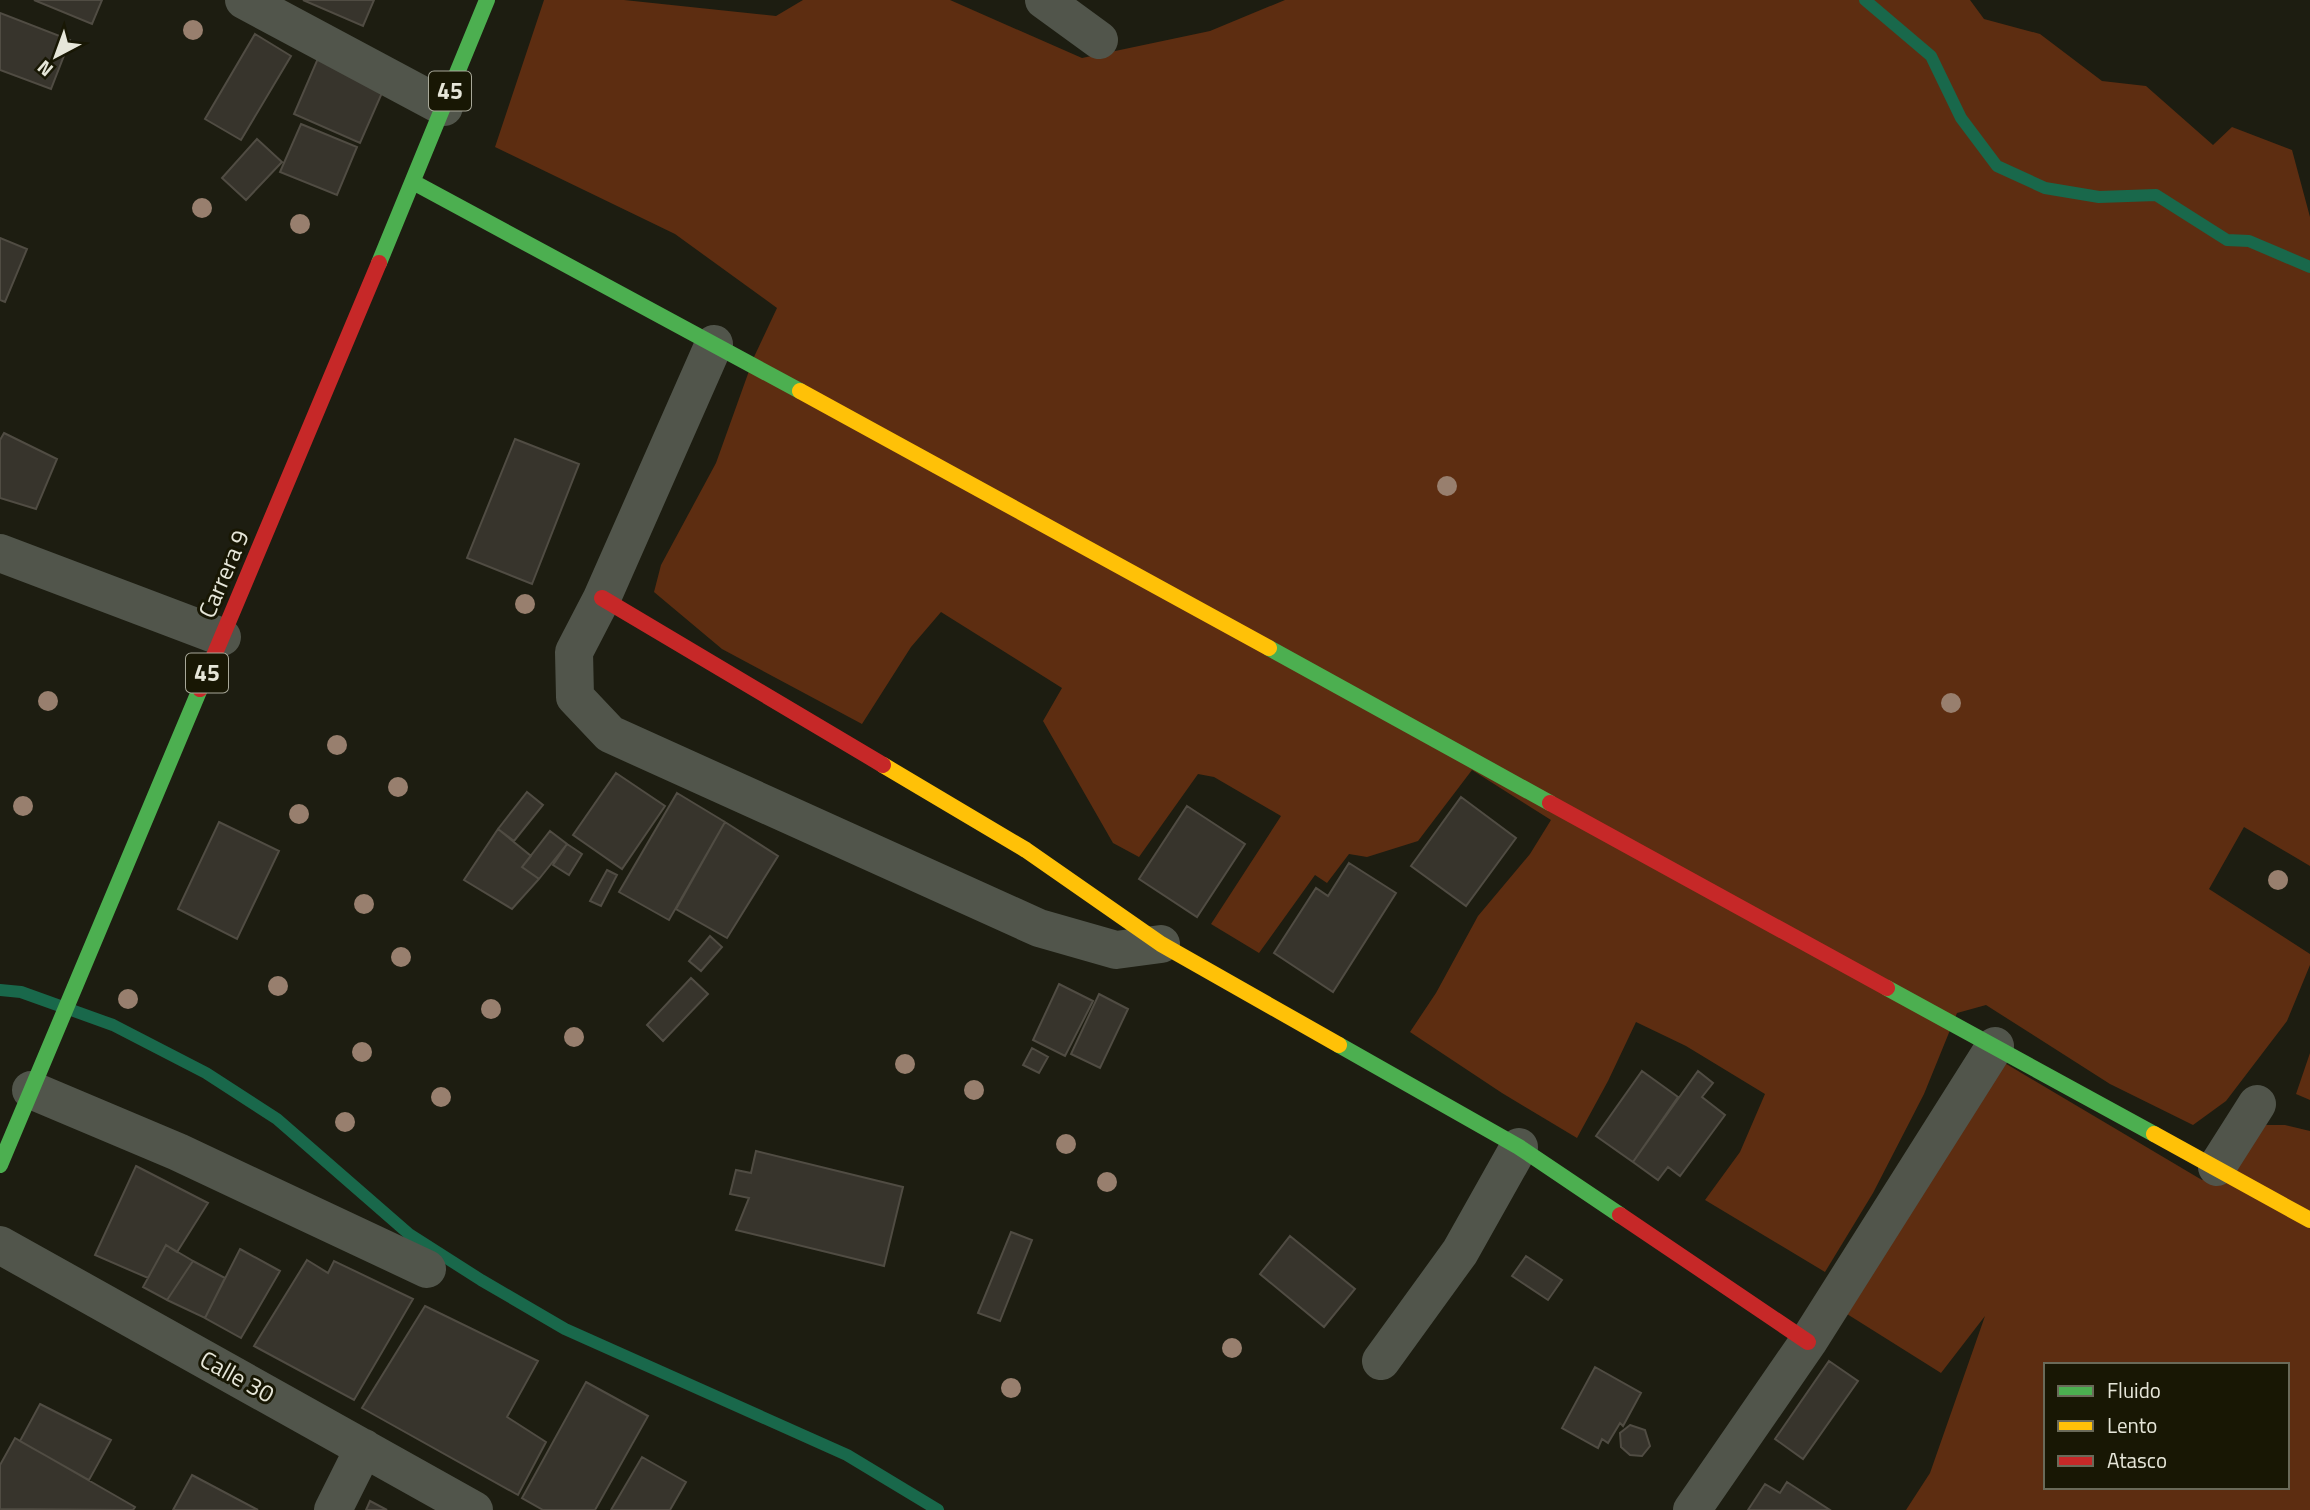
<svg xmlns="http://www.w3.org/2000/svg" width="2310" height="1510" viewBox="0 0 2310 1510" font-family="'Titillium Web',sans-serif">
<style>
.green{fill:#5d2d11;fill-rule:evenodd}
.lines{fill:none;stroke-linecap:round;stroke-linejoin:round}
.stream{stroke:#19684b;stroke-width:12}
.building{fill:#37342c;stroke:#504c43;stroke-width:2}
.street{stroke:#51554b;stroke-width:38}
.fast{stroke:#4caf50;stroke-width:16}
.slow{stroke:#ffc107;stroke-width:16}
.jam{stroke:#c62828;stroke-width:16}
.tree{fill:#987f6e}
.labels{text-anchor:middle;stroke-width:6;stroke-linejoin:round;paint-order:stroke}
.shield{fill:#181704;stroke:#a8a899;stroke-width:2}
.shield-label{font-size:23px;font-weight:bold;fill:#e6e6d9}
.street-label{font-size:24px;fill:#e6e6d9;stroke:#181704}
</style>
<rect width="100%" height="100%" fill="#1d1d11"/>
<!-- green -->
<path class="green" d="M544,0H624L776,16L803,0H950L1082,58L1210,31L1285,0H1970L1984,19L2040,34L2102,81L2146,86L2213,145L2232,127L2292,150L2310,217V866L2244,827L2209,889L2310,954V965L2287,1021L2226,1101L2193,1125L2110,1084L1986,1005L1957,1013L1924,1094L1873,1193L1825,1272L1705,1200L1740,1152L1765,1094L1686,1046L1636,1022L1608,1081L1577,1138L1502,1093L1410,1032L1436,993L1478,916L1530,854L1551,820L1472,770L1418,841L1367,857L1349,854L1327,883L1315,875L1259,953L1211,924L1281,816L1214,777L1198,774L1139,857L1113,843L1043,721L1062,688L941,612L911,647L862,724L722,649L654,592L661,565L716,463L754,357L777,308L675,234L495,147Z
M2310,1053V1100L2296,1094Z
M2003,1062L2202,1180L2266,1125H2285L2310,1131V1510H1906L1930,1473L1985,1316L1941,1373L1847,1314ZM2046,1365H2287V1487H2046Z"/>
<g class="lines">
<!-- stream -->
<path class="stream" d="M1865,0L1931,56L1961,118L1997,166L2045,188L2099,197L2156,195L2227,240L2249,241L2310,267
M0,990L21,992L113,1025L206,1073L277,1119L409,1234L481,1280L565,1329L847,1455L938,1510"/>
</g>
<!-- building -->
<path class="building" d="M34,0H102L92,24Z
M303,0H374L363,26Z
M0,13L70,40L51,89L0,70Z
M255,34L291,56L241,140L205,119Z
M319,56L385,86L360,143L294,114Z
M301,124L357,147L337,195L280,172Z
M257,139L282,162L246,200L222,178Z
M0,238L27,249L5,302L0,300Z
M4,433L57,459L36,509L0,498V440Z
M515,439L579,464L532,584L467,558Z
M616,773L665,806L622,869L573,835Z
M527,792L543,805L514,841L498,829Z
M677,793L725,822L669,920L619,892Z
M1461,797L1516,838L1466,906L1411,866Z
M1187,806L1245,844L1197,917L1139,879Z
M219,822L279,851L237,939L178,909Z
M725,822L778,856L727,938L676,909Z
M498,829L531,856L522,867L539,879L512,909L464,880Z
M550,831L567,844L539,879L522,867Z
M567,844L582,854L569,875L553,865Z
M1349,863L1396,893L1333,992L1274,953L1316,888L1328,896Z
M607,870L617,875L601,906L590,901Z
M710,936L722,947L701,971L689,961Z
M691,978L708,994L663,1041L647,1025Z
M1059,984L1093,1001L1065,1056L1033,1040Z
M1099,994L1128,1009L1100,1068L1071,1054Z
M1032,1048L1048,1057L1039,1073L1023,1065Z
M1642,1071L1678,1097L1633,1162L1596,1136Z
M1698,1071L1713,1083L1702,1097L1725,1115L1680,1176L1668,1167L1658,1180L1633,1162Z
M756,1151L903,1187L884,1266L736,1230L749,1198L730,1194L736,1170L751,1173Z
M136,1166L208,1203L177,1252L166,1245L148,1278L95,1255Z
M1011,1232L1032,1240L1000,1321L978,1313Z
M1290,1236L1355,1289L1324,1327L1260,1274Z
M166,1245L193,1261L167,1300L143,1287Z
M240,1249L280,1271L241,1338L205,1318Z
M1526,1256L1562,1280L1548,1300L1512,1276Z
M307,1260L328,1273L334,1261L413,1299L354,1400L254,1346Z
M193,1261L225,1278L205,1318L167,1300Z
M425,1306L538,1361L507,1417L546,1442L518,1495L362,1408Z
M1829,1361L1858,1381L1803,1459L1775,1439Z
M1595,1367L1641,1393L1623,1426L1620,1423L1608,1443L1602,1439L1598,1448L1562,1428Z
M586,1382L648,1416L595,1510H543L522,1498Z
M40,1404L111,1440L89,1480L20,1441Z
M1630,1425L1645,1430L1650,1446L1642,1456L1630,1455L1621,1447L1620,1433Z
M15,1438L135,1507L133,1510L0,1509V1465Z
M642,1457L686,1482L670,1510H611Z
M192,1475L258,1510H173Z
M1787,1482L1830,1510H1748L1765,1484L1780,1493Z
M370,1501L387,1510H366Z"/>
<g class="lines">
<!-- street -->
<path class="street" d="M244,0L444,107
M1044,0L1099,40
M714,344L602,598L574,652L575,697L610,734L1039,928L1116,950L1161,944
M0,553L222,637
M31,1090L178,1152L427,1269
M2217,1167L2257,1104
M0,1245L474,1510
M1381,1361L1460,1252L1519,1147
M333,1510L364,1448
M1692,1510L1808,1342L1995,1046"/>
<!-- fast -->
<path class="fast" d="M413,182L800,391
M379,263L487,0
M1269,648L1550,803
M1887,988L2154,1134
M1339,1045L1519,1147L1620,1215
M0,1165L200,689"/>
<!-- slow -->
<path class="slow" d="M800,391L1269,648
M883,765L1026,850L1161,944L1339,1045
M2154,1134L2310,1220"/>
<!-- jam -->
<path class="jam" d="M602,598L883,765
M200,689L379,263
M1550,803L1887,988
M1620,1215L1808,1342"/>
</g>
<!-- trees -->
<g class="tree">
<circle cx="193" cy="30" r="10"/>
<circle cx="202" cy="208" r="10"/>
<circle cx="300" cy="224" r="10"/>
<circle cx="1447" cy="486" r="10"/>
<circle cx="525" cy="604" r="10"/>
<circle cx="48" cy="701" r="10"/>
<circle cx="1951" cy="703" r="10"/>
<circle cx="337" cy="745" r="10"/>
<circle cx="398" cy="787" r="10"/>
<circle cx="23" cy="806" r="10"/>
<circle cx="299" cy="814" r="10"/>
<circle cx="2278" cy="880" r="10"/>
<circle cx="364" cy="904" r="10"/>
<circle cx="401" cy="957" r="10"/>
<circle cx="278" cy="986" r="10"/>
<circle cx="128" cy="999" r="10"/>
<circle cx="491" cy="1009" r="10"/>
<circle cx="574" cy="1037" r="10"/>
<circle cx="362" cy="1052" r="10"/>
<circle cx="905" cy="1064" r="10"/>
<circle cx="974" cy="1090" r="10"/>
<circle cx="441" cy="1097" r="10"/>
<circle cx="345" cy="1122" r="10"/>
<circle cx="1066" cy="1144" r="10"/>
<circle cx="1107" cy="1182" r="10"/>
<circle cx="1232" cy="1348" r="10"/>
<circle cx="1011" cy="1388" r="10"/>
</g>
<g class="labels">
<!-- shield labels -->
<g class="shield">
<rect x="429" y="71.5" width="42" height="39" rx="5"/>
<rect x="186" y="653.5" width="42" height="39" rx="5"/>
</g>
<g class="shield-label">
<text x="450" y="99">45</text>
<text x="207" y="681">45</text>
</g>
<!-- street labels -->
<g class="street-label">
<text transform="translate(224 574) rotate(-67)" y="8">Carrera 9</text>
<text transform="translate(237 1377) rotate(29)" y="8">Calle 30</text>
</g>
</g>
<!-- legend -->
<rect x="2044" y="1363" width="245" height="126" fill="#181704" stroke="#6a6a59" stroke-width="2"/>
<rect x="2058" y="1386" width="35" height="10" fill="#4caf50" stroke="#6a6a59" stroke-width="2"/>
<text x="2107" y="1398" font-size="21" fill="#e6e6d9">Fluido</text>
<rect x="2058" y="1421" width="35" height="10" fill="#ffc107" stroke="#6a6a59" stroke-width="2"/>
<text x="2107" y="1433" font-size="21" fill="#e6e6d9">Lento</text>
<rect x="2058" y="1456" width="35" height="10" fill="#c62828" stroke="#6a6a59" stroke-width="2"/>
<text x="2107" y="1468" font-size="21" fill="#e6e6d9">Atasco</text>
<!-- north arrow -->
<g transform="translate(56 56) rotate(221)" stroke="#181704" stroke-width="5" paint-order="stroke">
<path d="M0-5L12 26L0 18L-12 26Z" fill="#e6e6d9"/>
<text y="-10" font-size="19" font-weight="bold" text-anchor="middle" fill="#e6e6d9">N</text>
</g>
</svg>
